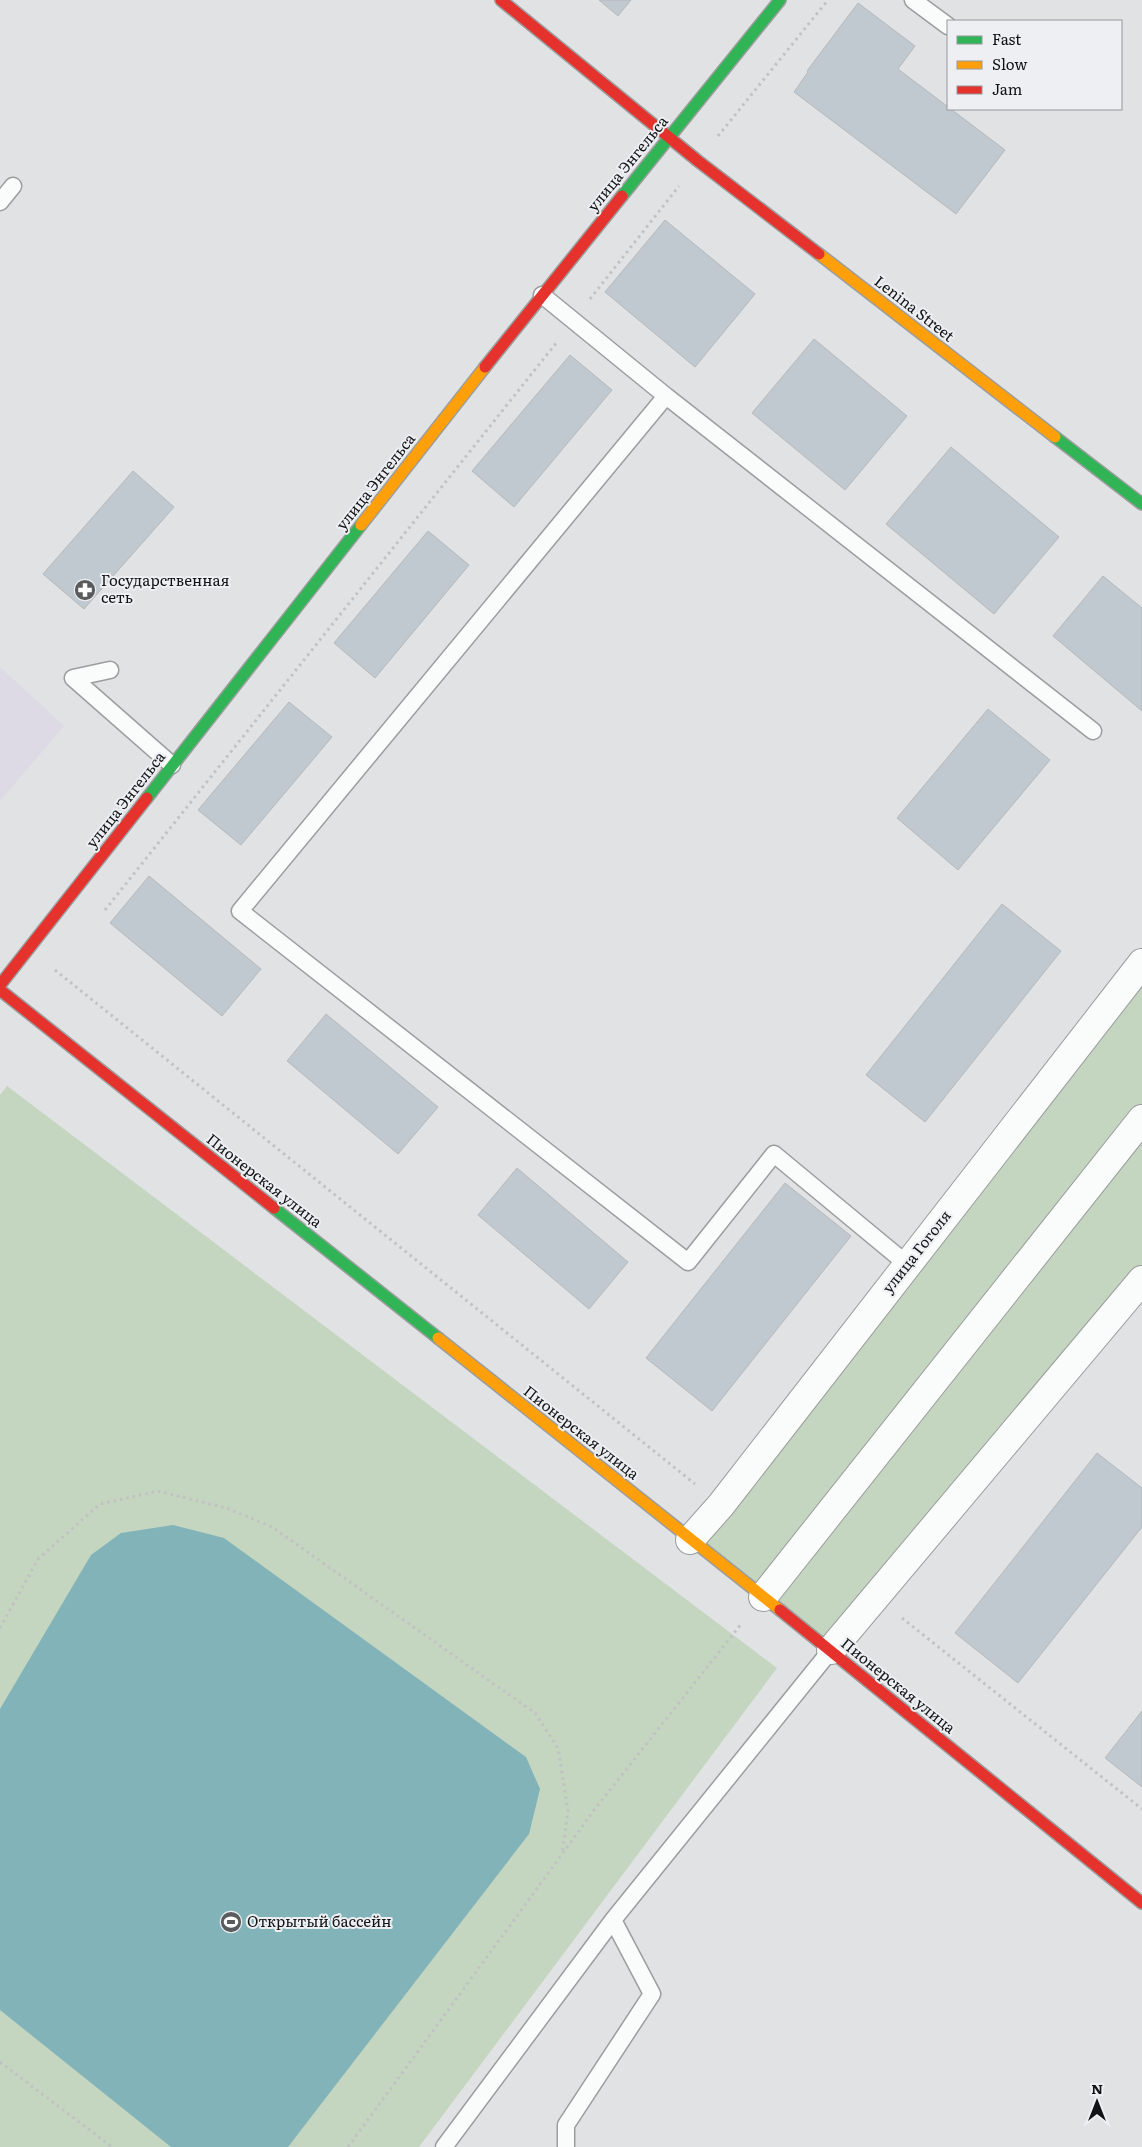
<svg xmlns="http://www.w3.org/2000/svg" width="1142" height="2147" viewBox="0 0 1142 2147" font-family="Literata,serif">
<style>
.medical{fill:#dddae6}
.green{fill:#c4d6c0}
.water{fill:#82b3b9}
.building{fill:#c0c8d0;stroke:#b7b8b9}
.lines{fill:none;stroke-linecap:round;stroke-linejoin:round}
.lane-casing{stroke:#9b9d9e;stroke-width:19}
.street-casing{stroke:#9b9d9e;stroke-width:30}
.fast-casing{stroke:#9b9d9e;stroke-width:14}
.slow-casing{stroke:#9b9d9e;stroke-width:14}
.jam-casing{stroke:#9b9d9e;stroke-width:14}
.path{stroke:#c1c2c2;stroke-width:3;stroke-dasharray:2.5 4;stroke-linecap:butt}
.lane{stroke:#fafbfb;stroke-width:16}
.street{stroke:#fafbfb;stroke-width:28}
.fast{stroke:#30b455;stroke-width:11}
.slow{stroke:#ff9f0a;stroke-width:11}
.jam{stroke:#e5322d;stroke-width:11}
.labels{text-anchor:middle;stroke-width:4;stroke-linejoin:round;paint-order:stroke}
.street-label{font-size:15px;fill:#121314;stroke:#edeff2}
.poi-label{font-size:15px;fill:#121314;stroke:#edeff2;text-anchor:start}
</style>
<rect width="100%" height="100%" fill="#e0e2e3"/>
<!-- medical -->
<path class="medical" d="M0,667L64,726L0,801Z"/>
<!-- green -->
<path class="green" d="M1142,963V1280L831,1650L690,1540Z
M7,1086L777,1668L419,2147H0V1095Z"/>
<!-- water -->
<path class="water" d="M173,1525L224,1538L526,1757L540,1789L529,1834L288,2147H171L0,2010V1709L91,1555L121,1533Z"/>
<!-- building -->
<path class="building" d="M599,0H631L618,16Z
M858,3L915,46L898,69L1005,150L956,214L794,92L808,72L807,71Z
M665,220L755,294L695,367L605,292Z
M814,339L907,416L845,490L752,413Z
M570,355L612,390L514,507L472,471Z
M951,447L1059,537L994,614L886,524Z
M133,471L174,507L84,609L43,574Z
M428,531L469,565L375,678L334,643Z
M1103,576L1142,608V711L1053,636Z
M289,702L332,737L241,845L198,810Z
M988,709L1050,760L958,870L897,818Z
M149,876L261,969L222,1016L110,923Z
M1002,904L1061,951L925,1122L866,1075Z
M326,1014L438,1107L398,1154L287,1061Z
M517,1168L628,1262L589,1309L478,1215Z
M785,1183L851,1236L712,1411L646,1358Z
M1097,1453L1142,1488V1527L1018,1683L955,1633Z
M1142,1711V1787L1105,1758Z"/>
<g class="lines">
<!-- lane casing -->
<g class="lane-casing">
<path id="lane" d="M913,0L948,26
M0,202L13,186
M542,295L666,396L240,911L688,1262L774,1154L908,1265
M666,396L1093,731
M110,670L73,678L172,765
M444,2147L613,1920L831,1650
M566,2147V2125L652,1994L613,1920"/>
</g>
<!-- street casing -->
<g class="street-casing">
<path id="street" d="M690,1540L721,1505L1142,963
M763,1597L1142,1119
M831,1650L1142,1280"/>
</g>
<!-- fast casing -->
<g class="fast-casing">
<path id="fast" d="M622,196L780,0
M1055,437L1142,504
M147,798L361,525
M274,1208L438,1338"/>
</g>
<!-- slow casing -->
<g class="slow-casing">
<path id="slow" d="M819,254L1055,437
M361,525L485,367
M438,1338L780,1610"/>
</g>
<!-- jam casing -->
<g class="jam-casing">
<path id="jam" d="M501,0L698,161L819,254
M485,367L622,196
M0,985L147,798
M0,990L274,1208
M780,1610L1142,1903"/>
</g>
<!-- path -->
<path class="path" d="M718,136L828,0
M590,299L679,186
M105,910L557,342
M55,970L695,1484
M902,1618L1142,1809
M0,1628L38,1559L100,1504L158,1491L226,1508L272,1527L535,1713L558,1748L568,1811L562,1854
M0,2062L112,2147
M348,2147L595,1809L742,1623"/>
<!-- lane -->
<use href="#lane" class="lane"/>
<!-- street -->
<use href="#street" class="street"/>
<!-- fast -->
<use href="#fast" class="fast"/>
<!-- slow -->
<use href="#slow" class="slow"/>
<!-- jam -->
<use href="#jam" class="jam"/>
</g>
<!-- icons -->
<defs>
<g id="pharmacy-disc" transform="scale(1.125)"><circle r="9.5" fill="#5a5b5c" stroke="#edeff2"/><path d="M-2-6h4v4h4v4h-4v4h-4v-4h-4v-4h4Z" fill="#fff"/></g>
<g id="stadium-disc" transform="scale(1.125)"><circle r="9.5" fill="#5a5b5c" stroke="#edeff2"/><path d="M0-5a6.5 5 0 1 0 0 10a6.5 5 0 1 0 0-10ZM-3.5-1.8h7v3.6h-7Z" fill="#fff"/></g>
</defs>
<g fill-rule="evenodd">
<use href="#pharmacy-disc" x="85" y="590"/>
<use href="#stadium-disc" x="231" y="1922"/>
</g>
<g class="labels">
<!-- street labels -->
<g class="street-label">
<text transform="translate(628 164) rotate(-51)" y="5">улица Энгельса</text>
<text transform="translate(914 309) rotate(38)" y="5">Lenina Street</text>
<text transform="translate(376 482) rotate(-52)" y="5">улица Энгельса</text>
<text transform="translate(126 800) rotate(-52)" y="5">улица Энгельса</text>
<text transform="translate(264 1181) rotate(38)" y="5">Пионерская улица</text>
<text transform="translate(917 1252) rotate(-52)" y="5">улица Гоголя</text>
<text transform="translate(581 1433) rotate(38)" y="5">Пионерская улица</text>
<text transform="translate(898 1686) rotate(39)" y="5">Пионерская улица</text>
</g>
<!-- poi labels -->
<g class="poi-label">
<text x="101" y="586">Государственная<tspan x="101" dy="17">сеть</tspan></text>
<text x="247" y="1927">Открытый бассейн</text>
</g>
</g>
<!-- legend -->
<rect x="947" y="20" width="175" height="90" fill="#edeff2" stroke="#959799"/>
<rect x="957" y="36" width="25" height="8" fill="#30b455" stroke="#959799"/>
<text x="992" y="45" font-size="15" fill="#121314">Fast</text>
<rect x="957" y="61" width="25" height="8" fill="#ff9f0a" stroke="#959799"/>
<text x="992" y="70" font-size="15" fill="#121314">Slow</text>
<rect x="957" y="86" width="25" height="8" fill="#e5322d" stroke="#959799"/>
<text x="992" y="95" font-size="15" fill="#121314">Jam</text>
<!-- north arrow -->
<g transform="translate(1097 2102)" stroke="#edeff2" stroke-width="4" paint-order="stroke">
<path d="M0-4L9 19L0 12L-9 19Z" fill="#121314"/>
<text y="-8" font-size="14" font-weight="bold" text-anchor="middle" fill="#121314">N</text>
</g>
</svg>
